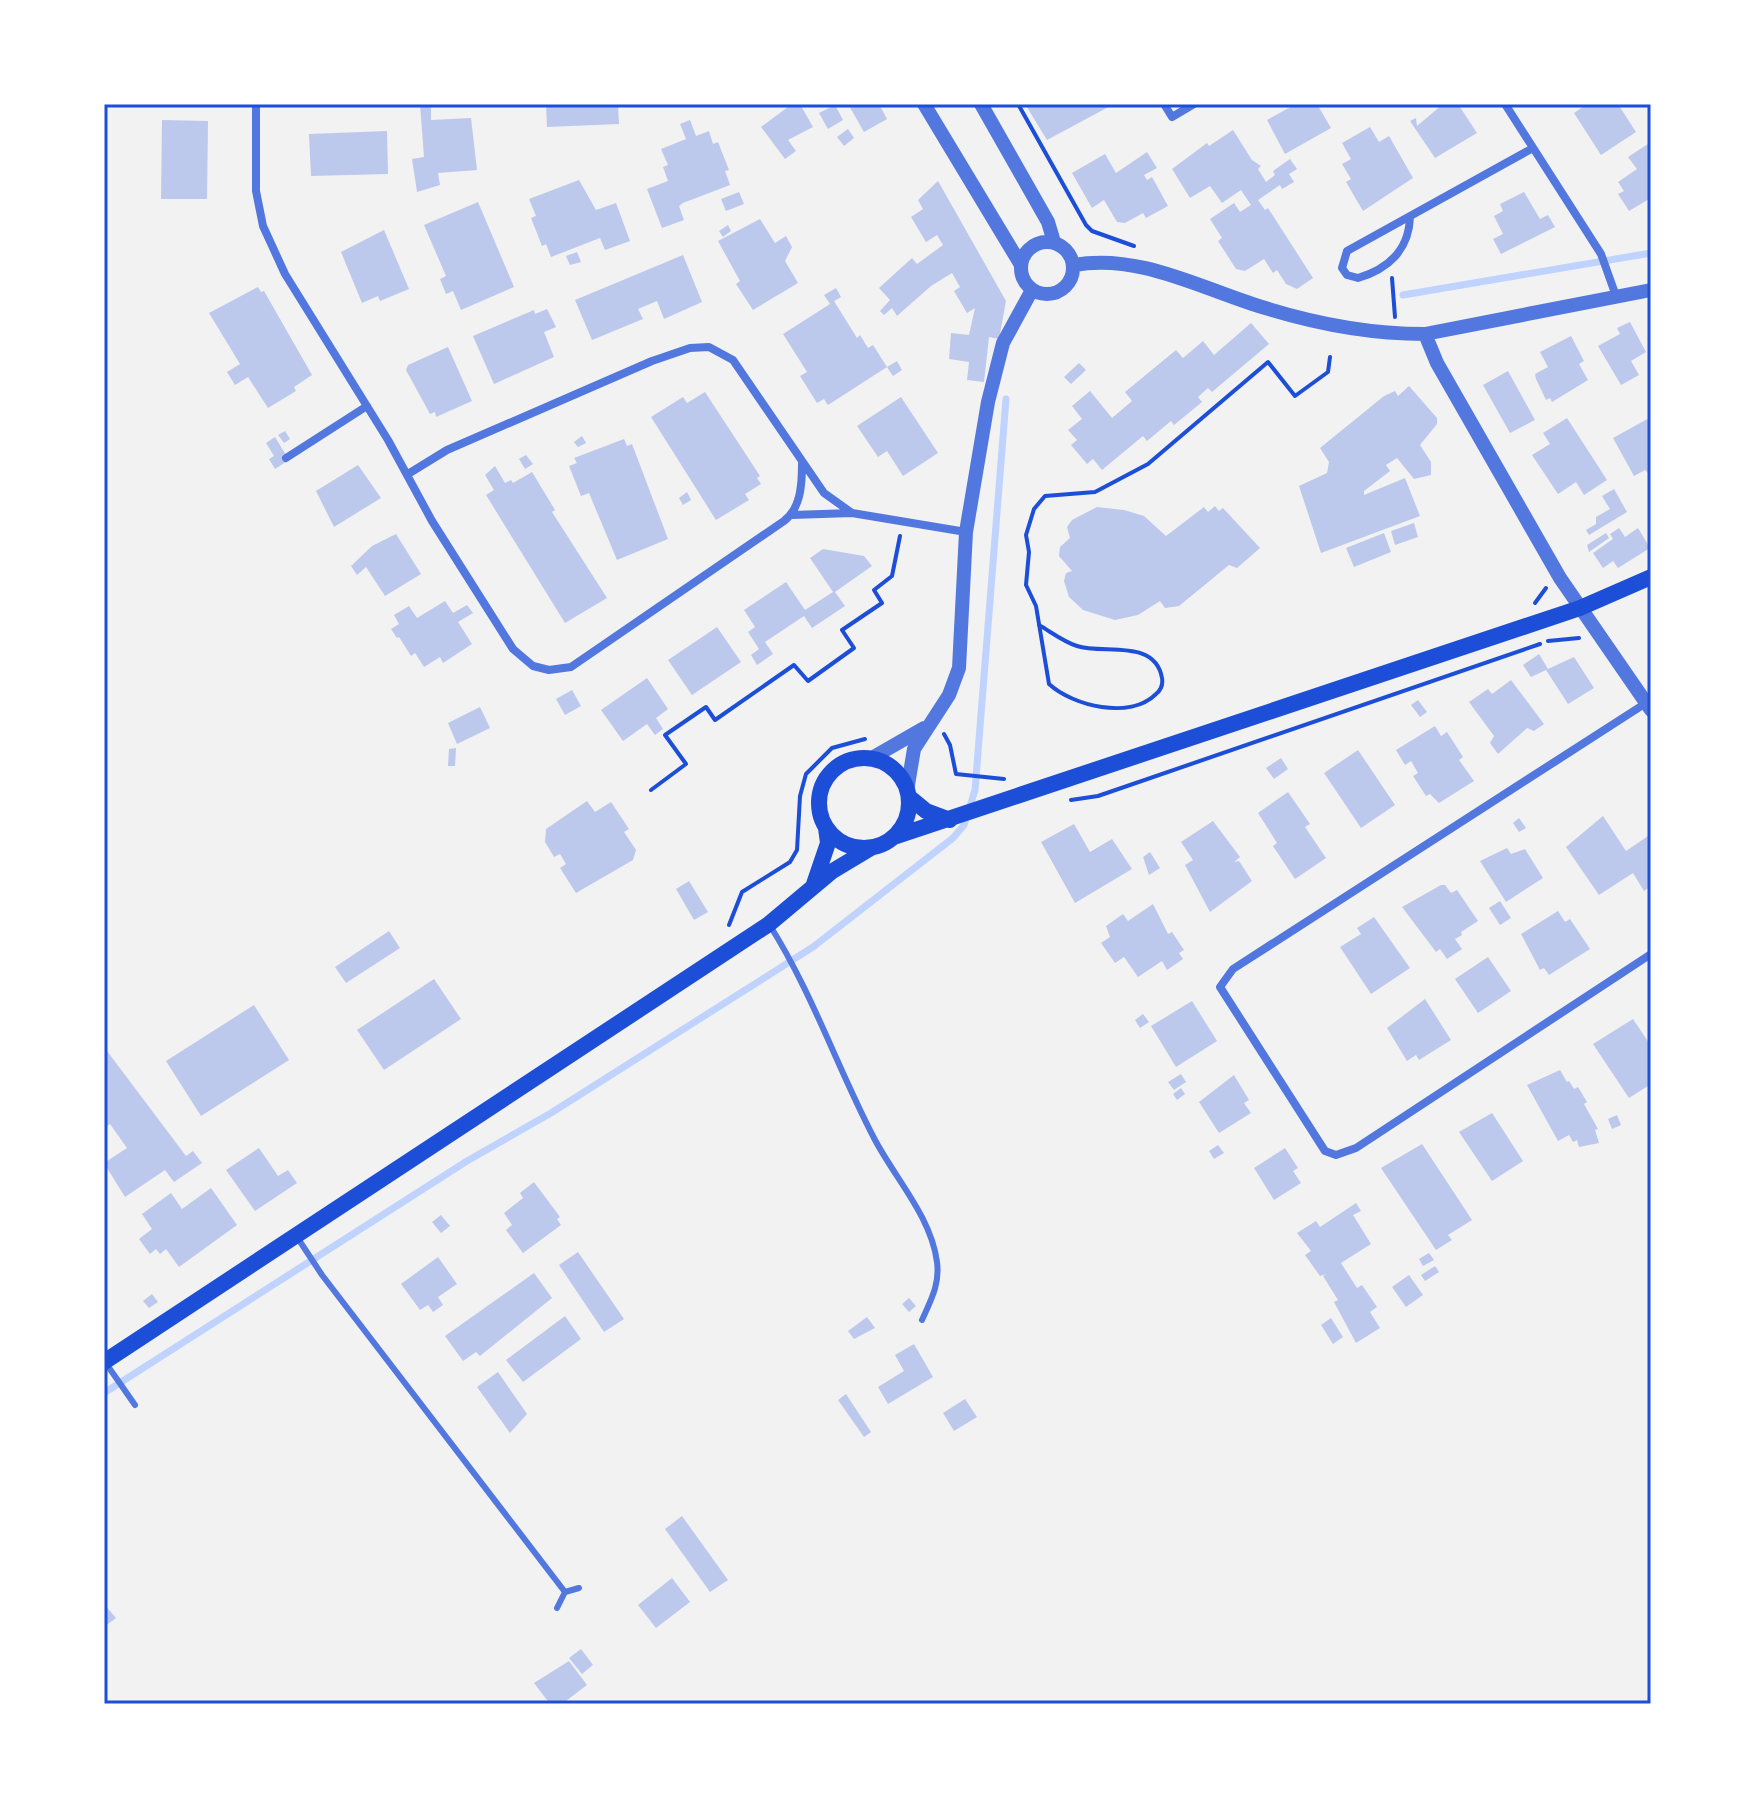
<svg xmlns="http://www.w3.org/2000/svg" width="1755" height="1808" viewBox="0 0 1755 1808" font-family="'Libre Baskerville',serif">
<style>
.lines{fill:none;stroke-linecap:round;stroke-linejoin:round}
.stream{stroke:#bfd3fe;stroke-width:7}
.building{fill:#bdc9ec}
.path{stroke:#1d4ed8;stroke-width:4}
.service{stroke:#5277de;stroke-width:6}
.minor{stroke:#5277de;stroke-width:8}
.tertiary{stroke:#5277de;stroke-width:14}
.secondary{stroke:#1d4ed8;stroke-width:16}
.neatline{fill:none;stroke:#1d4ed8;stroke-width:3}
</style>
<rect width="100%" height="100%" fill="#f2f2f2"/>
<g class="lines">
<!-- stream -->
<path class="stream" d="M1403,295L1651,253
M104,1393L467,1161L551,1113L813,947L953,838L964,825L975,790L1006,399"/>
</g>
<!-- building -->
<path class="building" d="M420,104H431V120L471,118L477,170L438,173L440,185L417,192L412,159L424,157Z
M546,104H618L619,124L547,127Z
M792,104H800L813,127L788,140L796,151L785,159L761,127Z
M848,104H879L887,119L864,132Z
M1025,104H1114L1047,140Z
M1296,104H1317L1331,128L1285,154L1267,120Z
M1443,104H1458L1477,133L1435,158L1410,121L1416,118L1417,126Z
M1587,104H1618L1636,132L1601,155L1574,113Z
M835,105L843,120L828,129L819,113Z
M162,120L208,121L207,199H161Z
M690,120L696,136L709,131L713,144L718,142L729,170L725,171L730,185L683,203L679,206L684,220L662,228L647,189L668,181L663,167L668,165L661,149L686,139L680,124Z
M1370,127L1379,142L1389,136L1413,178L1363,211L1346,182L1351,179L1342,164L1351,159L1342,143Z
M848,129L854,138L844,146L837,137Z
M1233,130L1252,160L1261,166L1258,169L1266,182L1275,175L1273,171L1290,159L1297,169L1289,174L1294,182L1282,189L1280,185L1258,200L1265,210L1268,208L1313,278L1297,289L1286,284L1277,270L1273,273L1264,259L1245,271L1236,269L1218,241L1222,238L1210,219L1234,203L1240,212L1251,205L1241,190L1222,203L1210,186L1190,198L1172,169L1207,143L1209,146Z
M387,131L388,174L311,176L309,134Z
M1651,142V198L1629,211L1618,194L1624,191L1618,182L1637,169L1628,157Z
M1147,152L1157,168L1144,175L1147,180L1152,177L1168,206L1146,218L1143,213L1125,223L1117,222L1104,200L1092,208L1072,173L1105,154L1116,173Z
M579,180L596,210L616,203L630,241L605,250L600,238L551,257L546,244L542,246L531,218L536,216L529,199Z
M938,181L1006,301L999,339L989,337L984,382L967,380L969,362L949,359L951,333L969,335L975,308L967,313L954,291L960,287L952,273L931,286L897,316L892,308L884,315L880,311L890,300L879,288L912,258L917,264L943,245L937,235L926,242L911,217L923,209L918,200Z
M739,192L744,204L726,211L721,199Z
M1524,192L1540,219L1548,215L1555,227L1501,254L1493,239L1503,234L1494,216L1503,211L1500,204Z
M478,202L514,287L461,310L453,291L446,294L440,279L446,276L424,225Z
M760,219L775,243L786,236L792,247L785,261L798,283L753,310L736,284L740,281L718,241Z
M728,225L731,231L723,237L719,231Z
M384,230L409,289L380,301L378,296L362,303L341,252Z
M577,252L581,262L570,265L566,256Z
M683,255L702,302L664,319L657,301L638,309L643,319L592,340L575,300Z
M258,287L261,292L264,291L312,375L294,387L296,391L268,408L248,377L235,385L227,372L240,364L209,313Z
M836,288L841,297L834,301L857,338L860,335L868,348L873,345L887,367L828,405L824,399L817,403L800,376L807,372L783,334L830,304L824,295Z
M547,309L556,327L544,332L554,357L494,384L473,336L534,310L535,314Z
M1630,322L1646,352L1631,361L1639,375L1621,385L1598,346L1620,334L1617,328Z
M1251,323L1269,344L1212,392L1208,388L1198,397L1202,402L1174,425L1171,421L1147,441L1143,436L1102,470L1093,459L1087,464L1071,445L1077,440L1068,430L1082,419L1072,406L1090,391L1112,418L1132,401L1125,392L1176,350L1183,358L1203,341L1214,355Z
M1571,336L1584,361L1579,364L1588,380L1552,402L1550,398L1546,400L1536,379L1535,374L1548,367L1540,352Z
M448,347L472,401L436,417L435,412L430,414L406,370L408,365Z
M897,361L902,370L893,376L887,367Z
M1079,363L1086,370L1071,384L1064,377Z
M1508,371L1535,420L1510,433L1483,385Z
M1409,386L1437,418V424L1420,445L1431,462V475L1414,479L1397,458L1386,465L1390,471L1364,491V495L1405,478L1420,516L1321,553L1299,486L1327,473L1329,462L1320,448L1384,396L1395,391L1398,396Z
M705,392L760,476L757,478L761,484L745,494L749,500L716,520L651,417L683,397L687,403Z
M901,397L938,453L903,476L887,451L878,457L857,426Z
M1651,417V476L1645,470L1634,476L1613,438Z
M1567,418L1607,480L1584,495L1576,482L1558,494L1532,455L1550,444L1543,433Z
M285,431L290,439L284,443L278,435Z
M582,436L586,443L578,447L574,442Z
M275,437L289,460L275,469L269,459L274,456L266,443Z
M624,439L627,446L632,444L668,539L617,560L589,493L581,496L569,466L577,463L574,458Z
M526,455L533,464L525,469L519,459Z
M358,465L381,498L334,527L316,491Z
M495,466L505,483L511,480L513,483L532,472L555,510L552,512L607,598L565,623L486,495L494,490L485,475Z
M1614,489L1627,512L1589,535L1586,530L1596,524V517L1610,509L1602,496Z
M687,492L691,500L683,505L679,498Z
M1215,506L1219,511L1223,508L1260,548L1237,568L1229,565L1179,606L1165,608L1160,601L1138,615L1115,620L1083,610L1069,597L1064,581L1066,573L1072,571L1059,556L1060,547L1070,538L1067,527L1072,520L1097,507L1124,510L1144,516L1166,536L1204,507L1208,512Z
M1414,523L1418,537L1395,545L1391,531Z
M1619,528L1625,537L1638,528L1650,548L1618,568L1613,561L1603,568L1593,553L1613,539L1610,534Z
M1384,533L1391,552L1354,567L1346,548Z
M1606,533L1609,538L1589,552L1587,545Z
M396,534L421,574L385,596L366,567L357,575L351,566L372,546Z
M823,549L864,556L872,566L835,592L845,606L812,628L804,616L765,642L773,654L757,665L751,655L759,649L748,632L755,627L744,610L786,582L805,610L833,592L810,558Z
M445,601L453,613L467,605L473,613L458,622L472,644L443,663L440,657L424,667L415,653L411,656L399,637L397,638L391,629L399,624L394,615L409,606L417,618Z
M717,627L741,662L692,695L668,660Z
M1539,654L1548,669L1574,657L1594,688L1568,704L1546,670L1531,677L1523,665Z
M647,678L668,709L656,718L663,729L655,735L647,724L623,741L601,710Z
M1511,680L1544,724L1534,731L1527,728L1498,754L1490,743L1494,736L1469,702L1488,689L1492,694Z
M572,690L581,706L565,715L556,699Z
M1418,700L1427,712L1420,717L1411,705Z
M480,707L490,728L457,744L448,723Z
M1435,726L1441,736L1447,732L1463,757L1459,760L1474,781L1439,803L1430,794L1426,796L1413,776L1418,773L1411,761L1405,765L1396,750Z
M456,748L455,766H448L449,749Z
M1358,750L1395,805L1361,828L1324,773Z
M1281,758L1288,769L1274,779L1266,768Z
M1288,792L1310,824L1305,827L1326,858L1295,879L1273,846L1277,843L1258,813Z
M587,801L595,812L611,802L629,829L624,832L636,850L633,860L576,893L560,868L566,864L560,854L554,857L545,842L546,829Z
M1603,816L1626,851L1651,834V886L1644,891L1633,873L1599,895L1566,847Z
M1519,818L1526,828L1519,832L1513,823Z
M1213,821L1240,857L1234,862L1239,861L1252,881L1210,912L1185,865L1193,860L1181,842Z
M1074,824L1090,852L1112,839L1132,869L1075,903L1041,842Z
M1507,848L1511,854L1525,849L1543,878L1506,902L1480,861Z
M1150,852L1160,868L1149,875L1143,857Z
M689,881L708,912L694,920L676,889Z
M1441,885H1445L1451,893L1457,890L1478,921L1461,932L1462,935L1455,939L1462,949L1447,959L1440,949L1436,952L1402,907Z
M1500,901L1511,918L1500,925L1489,908Z
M1153,904L1168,934L1172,932L1184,950L1179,953L1183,959L1167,970L1162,961L1138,977L1124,957L1115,963L1101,943L1110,937L1106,926L1123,914L1128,921Z
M1558,911L1565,922L1570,919L1590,949L1549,975L1544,968L1540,970L1521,934Z
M1374,917L1410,968L1371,994L1340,947L1361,934L1357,928Z
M389,931L400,948L346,983L335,967Z
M1488,957L1511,991L1478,1013L1455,979Z
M434,979L461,1019L384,1070L357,1030Z
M1425,999L1451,1040L1419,1060L1416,1055L1407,1061L1387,1028Z
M1192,1001L1217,1041L1176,1067L1151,1026Z
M254,1005L289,1060L201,1116L166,1061Z
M1143,1014L1149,1022L1140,1028L1135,1020Z
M1633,1019L1651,1046V1084L1629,1098L1593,1044Z
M104,1047L186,1156L193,1151L202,1163L174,1182L165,1170L125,1197L104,1163L127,1148L110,1124L104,1128Z
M1560,1070L1567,1082L1569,1081L1574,1089L1578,1087L1587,1102L1584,1104L1598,1129L1595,1130L1599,1143L1579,1147L1577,1140L1573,1142L1569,1135L1558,1141L1527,1085Z
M1181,1074L1186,1082L1174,1090L1168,1082Z
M1234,1075L1249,1100L1244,1103L1251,1113L1219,1133L1199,1102Z
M1181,1088L1185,1094L1177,1100L1173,1094Z
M1492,1113L1523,1161L1492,1181L1459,1132Z
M1617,1115L1621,1125L1612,1129L1608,1119Z
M1422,1144L1472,1220L1448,1235L1452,1240L1436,1250L1381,1168Z
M1218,1145L1224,1153L1214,1159L1209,1151Z
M259,1148L278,1176L288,1170L297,1183L255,1211L226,1170Z
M1285,1148L1298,1168L1293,1171L1301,1183L1274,1200L1254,1168Z
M534,1182L560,1217L557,1219L561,1225L523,1253L506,1230L512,1225L504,1213L523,1198L520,1193Z
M211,1188L237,1225L179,1267L166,1249L160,1254L156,1249L150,1254L139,1239L152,1229L142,1214L171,1193L182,1209Z
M1356,1203L1361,1211L1353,1215L1371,1244L1341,1263L1357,1288L1362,1285L1377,1307L1370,1312L1380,1328L1356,1343L1334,1302L1338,1300L1323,1276L1326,1274L1320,1276L1305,1255L1311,1251L1297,1233L1316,1221L1320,1227Z
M441,1215L450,1226L441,1233L432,1222Z
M578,1252L624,1319L604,1332L559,1265Z
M1429,1253L1434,1260L1423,1266L1419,1259Z
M438,1257L457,1284L438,1297L443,1305L433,1312L428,1305L420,1310L401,1284Z
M1435,1266L1439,1272L1425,1281L1421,1275Z
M534,1273L552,1298L480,1356L476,1352L463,1361L445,1336Z
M1409,1275L1423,1295L1406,1307L1392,1287Z
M152,1294L158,1302L149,1308L143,1301Z
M909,1298L916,1306L909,1312L902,1304Z
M565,1316L581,1339L523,1382L506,1360Z
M867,1317L875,1328L854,1339L848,1331Z
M1331,1318L1343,1337L1333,1344L1321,1325Z
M914,1344L933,1377L888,1404L878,1387L904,1371L895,1355Z
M498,1372L527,1414L510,1433L477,1387Z
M846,1394L871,1432L864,1437L838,1400Z
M965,1399L977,1417L954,1431L943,1413Z
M682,1516L728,1580L710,1592L665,1529Z
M672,1578L690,1602L656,1628L638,1605Z
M104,1604L116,1618L104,1627Z
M581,1649L593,1665L582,1674L569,1658Z
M569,1661L587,1685L562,1704H550L534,1683Z"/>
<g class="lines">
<!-- path -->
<path class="path" d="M1018,104L1086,225L1092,231L1134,246
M1392,278L1395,317
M1535,603L1546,588
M1039,625C1051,632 1064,642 1077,646C1103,655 1155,638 1162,678C1163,684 1161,690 1156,694C1130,720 1073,706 1049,684L1036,606L1026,585L1029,552L1026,535L1034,509L1045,496L1095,492L1148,464L1268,362L1295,396L1328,372L1330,357
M1548,641L1579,638
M944,734L950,745L956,774L1004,779
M651,790L686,764L665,735L706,707L715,720L794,665L808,681L854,648L842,630L882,603L874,590L892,576L900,536
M1071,800L1098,796L1540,644
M729,925L742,892L790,862L797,850L800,796L806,774L832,748L865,739"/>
<!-- service -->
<path class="service" d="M769,924C812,992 837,1067 874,1138C894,1177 931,1216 937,1262C940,1284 931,1300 922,1320
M297,1237L322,1275L565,1592
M105,1362L135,1405
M557,1608L565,1592L579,1588"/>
<!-- minor -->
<path class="minor" d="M256,104V191L263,226L285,274L388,440L432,521L513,649L533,666L549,670L571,667L784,521C801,508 802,484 802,464
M1164,104L1172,117L1194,104
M1505,104L1601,254L1616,296
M1410,217C1409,250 1388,269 1358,278L1347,275L1342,268L1347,251L1533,148
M286,458L367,406
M408,474L447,450L652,361L690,348L709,347L733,360L824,493L852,513
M792,515L852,513L966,532
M1646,703L1233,969L1220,987L1325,1151L1336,1155L1356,1148L1651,954"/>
<!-- tertiary -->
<path class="tertiary" d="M924,104L1021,265
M981,104L1048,222L1054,242
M1021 268a26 26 0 1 1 52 0a26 26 0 1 1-52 0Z
M1074,265C1139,253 1202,289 1262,307C1316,324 1369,334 1425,334L1651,290
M1425,334L1437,363L1560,578L1651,710
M870,759L924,728
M907,791L914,749L949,695L959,668L966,532L988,402L1003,343L1032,290"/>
<!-- secondary -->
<path class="secondary" d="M819 803a45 45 0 1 1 90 0a45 45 0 1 1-90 0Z
M909,797L926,811L950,820
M894,837L1580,608L1651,577
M814,884L828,843L826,828
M104,1362L769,924L831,872L871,848"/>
</g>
<!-- border -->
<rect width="1755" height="1808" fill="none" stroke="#ffffff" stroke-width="212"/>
<rect x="106" y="106" width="1543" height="1596" class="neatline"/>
</svg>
